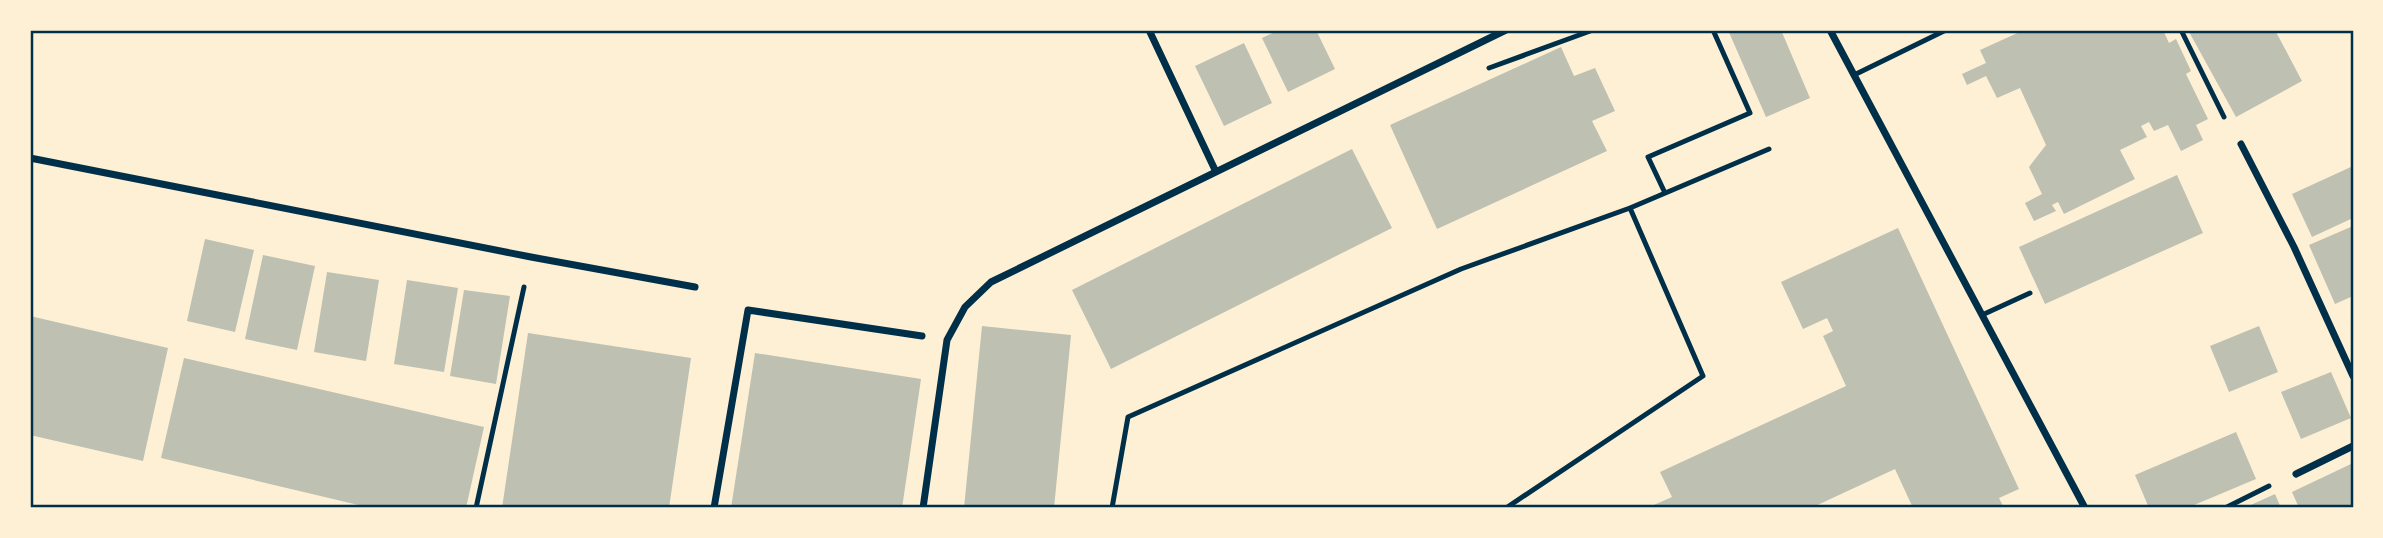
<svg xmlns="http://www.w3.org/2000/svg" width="2383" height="538" viewBox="0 0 2383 538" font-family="Cabin,sans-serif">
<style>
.building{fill:#bec0b2}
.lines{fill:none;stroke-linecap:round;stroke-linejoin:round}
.service{stroke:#003049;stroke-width:5}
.minor{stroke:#003049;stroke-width:7}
.neatline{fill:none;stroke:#003049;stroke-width:2.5}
</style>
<rect width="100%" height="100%" fill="#fdf0d5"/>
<!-- building -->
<path class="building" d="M1279,30H1316L1335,69L1288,92L1262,38Z
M1728,30H1781L1810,98L1766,117Z
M2024,30H2163L2169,43L2176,39L2191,71L2186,74L2208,119L2196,125L2203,140L2181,151L2168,125L2154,131L2149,122L2141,126L2147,137L2120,150L2135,179L2064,214L2058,202L2052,205L2056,211L2034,221L2025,203L2042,194L2029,167L2046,145L2020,88L1997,98L1986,76L1967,85L1962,74L1986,63L1980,50Z
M2188,30H2275L2302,81L2236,117Z
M1244,43L1272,103L1224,126L1195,66Z
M1561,47L1574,76L1595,68L1615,111L1592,121L1607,151L1437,229L1390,125Z
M1352,149L1392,228L1111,369L1072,290Z
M2353,166V218L2312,237L2292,194Z
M2177,175L2203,233L2045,304L2019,247Z
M2353,226V296L2335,304L2309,245Z
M1898,228L2019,489L1999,498L2004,508H1913L1895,469L1811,508H1647L1672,497L1660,472L1846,386L1823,336L1833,331L1827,318L1803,329L1781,282Z
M205,239L254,250L235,332L187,321Z
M263,255L315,266L297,350L245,339Z
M327,272L379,280L366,361L314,352Z
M407,280L458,288L444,372L394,364Z
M464,290L510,296L496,384L450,376Z
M30,316L168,348L143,461L30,435Z
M982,326L1071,335L1054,508H964Z
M2259,326L2278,372L2229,392L2210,346Z
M528,333L691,358L669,508H502Z
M755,353L921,379L902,508H731Z
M184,358L484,427L466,508H371L161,458Z
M2331,372L2351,418L2301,439L2281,392Z
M2236,432L2256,479L2187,508H2149L2135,475Z
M2353,463V508H2299L2292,492Z
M2275,494L2281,508H2244Z"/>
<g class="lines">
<!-- service -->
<path class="service" d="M2181,30L2224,117
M1489,68L1593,30
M1854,75L1946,30
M1665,193L1648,157L1750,113L1713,30
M1630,208L1769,149
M1982,315L2030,293
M476,508L524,287
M1112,508L1128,417L1461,269L1630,208L1703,376L1506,508
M2225,508L2269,486"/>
<!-- minor -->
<path class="minor" d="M1149,30L1216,172
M1830,30L2085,508
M2241,144L2294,247L2353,376
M30,158L531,257L695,287
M2296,474L2353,446
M714,508L748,310L922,336
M923,508L947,340L965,307L991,282L1506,30"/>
</g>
<!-- border -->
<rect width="2383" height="538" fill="none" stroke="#fdf0d5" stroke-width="63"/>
<rect x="32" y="32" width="2320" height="474" class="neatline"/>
</svg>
